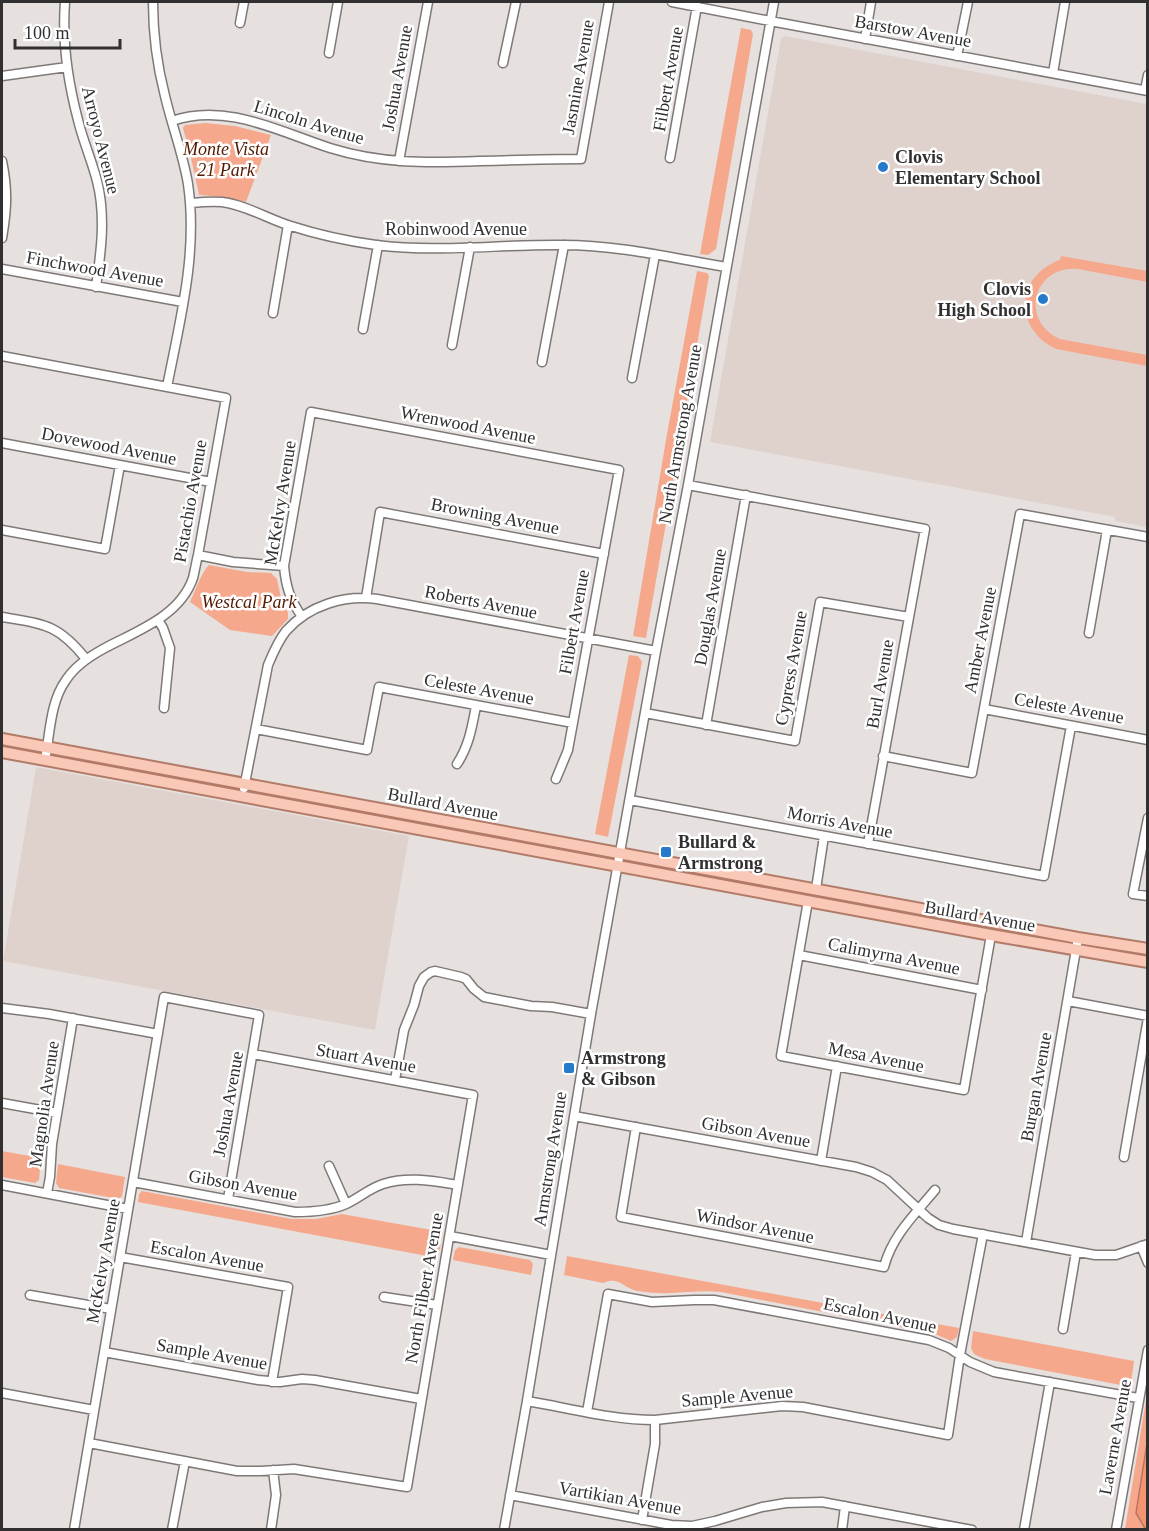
<svg xmlns="http://www.w3.org/2000/svg" width="1149" height="1531" viewBox="0 0 1149 1531" font-family="Georgia,serif">
<style>
.built{fill:#dfd2cd}
.green{fill:#f5a88c}
.water{fill:#f39472;stroke:#b9765e;stroke-width:1.5}
.lines{fill:none;stroke-linecap:round;stroke-linejoin:round}
.minor-casing{stroke:#7e7977;stroke-width:11}
.major-casing{stroke:#b27b68;stroke-width:14}
.minor{stroke:#fff;stroke-width:8}
.major{stroke:#fac8b6;stroke-width:10}
.poi-dot{fill:#257ac9;stroke:#fff;stroke-width:2}
.labels{text-anchor:middle;stroke-width:5;stroke-linejoin:round;paint-order:stroke}
.street-label{font-size:18px;fill:#312f2f;stroke:#fff}
.park-label{font-size:18px;font-style:italic;fill:#531a01;stroke:#fff}
.poi-label{font-size:18px;font-weight:bold;fill:#312f2f;stroke:#fff;text-anchor:start}
</style>
<rect width="100%" height="100%" fill="#e6e1df"/>
<!-- built -->
<path class="built" d="M785,36L1147,104V527L1115,521V517L710,442L781,39Z
M36,767L409,836L375,1030L3,961Z"/>
<!-- green -->
<path class="green" d="M741,28L751,30L753,34L716,249L708,255L700,254Z
M205,123L235,126L271,135L246,202L224,197L199,195L191,158L183,128L185,125Z
M1061,256L1147,271V282L1078,269C1033,265 1019,321 1060,339L1147,355V366L1056,349C1013,329 1016,275 1060,260Z
M697,271L707,273L709,276L646,638L633,636L667,434Z
M209,565L247,572L271,573L277,579L281,598L288,613V619L272,636L230,630L190,602C195,592 202,571 209,565Z
M629,655L638,656L642,662L608,837L595,834Z
M2,1151L41,1158L39,1180L35,1183L2,1177Z
M58,1164L125,1177L122,1196L119,1199L59,1188L56,1183Z
M142,1191L292,1219H316L342,1214L443,1232L438,1258L138,1202L139,1194Z
M459,1247L530,1260L533,1264L531,1275L453,1260L455,1250Z
M567,1256L959,1328L957,1337L951,1341L935,1334L721,1292C704,1290 688,1292 670,1293C659,1294 648,1292 637,1291C623,1288 619,1276 603,1283L564,1275Z
M973,1331L1134,1361L1131,1383L1126,1386L985,1359L974,1354L971,1348Z
M1147,1394V1529H1125Z"/>
<!-- water -->
<path class="water" d="M1147,1443L1148,1529L1146,1530L1136,1513Z"/>
<g class="lines">
<!-- minor casing -->
<g class="minor-casing">
<path id="minor" d="M65,2C62,41 68,82 78,120C83,141 92,161 97,181C106,216 101,252 96,287
M153,2C153,33 157,65 165,96C172,126 183,154 188,184C198,253 180,320 167,387
M672,2L770,21L1148,91
M240,23L244,2
M865,39L871,2
M329,53L338,2
M957,56L968,2
M503,63L516,2
M1053,73L1065,2
M2,76L67,67
M1145,90L1148,75
M172,121C226,102 280,132 330,148C381,164 428,163 480,161C513,160 547,159 581,159L609,2
M670,158L697,6
M2,161C8,190 7,209 2,238
M399,161L428,2
M190,203C201,202 211,201 222,202C246,205 268,219 291,226C319,235 347,241 376,245C438,253 501,244 563,245C618,245 672,258 726,267
M2,269L183,302
M273,313L288,225
M363,329L378,245
M452,345L470,247
M2,356L226,398L198,555C196,563 195,570 193,578C180,616 137,631 105,648C90,656 75,666 66,680C50,702 50,734 45,760
M542,362L564,245
M632,378L655,255
M2,443L211,482
M688,485L925,529L868,844
M2,530L105,549L120,465
M198,555L233,562L284,566
M366,598L380,512L604,554
M2,617C44,624 58,624 86,659
M302,617C290,599 286,588 284,566L311,412L619,470L568,750L556,779
M158,620L163,628L170,648L164,708
M1089,633L1107,530
M984,709L1148,740
M645,713L795,741L820,602L909,617
M706,725L746,495
M256,729L367,750L379,687L573,723
M883,756L972,773L1020,514L1148,537
M457,764C469,746 472,727 476,706
M244,788L268,665C273,653 278,641 286,631C309,605 344,595 377,599L656,651
M630,800L1044,876L1071,726
M1148,818L1133,894L1148,896
M816,889L824,836
M808,901L781,1056L964,1090L991,935
M799,955L982,990
M1068,1001L1148,1016
M2,1008L49,1014L158,1034
M395,1080L404,1030L414,1005L419,986L424,977L431,972L435,971L461,977L466,979L474,989L484,997L531,1006L552,1007L591,1014
M2,1103L57,1113
M574,1116L856,1167L872,1172L887,1180L928,1218L939,1225L953,1229L1095,1255H1116L1148,1244
M636,1127L621,1217L884,1267C892,1236 915,1214 935,1190
M1124,1157L1148,1018
M821,1161L837,1066
M329,1166L346,1204
M133,1182L295,1212C313,1212 330,1211 346,1204C359,1198 370,1188 383,1184C408,1176 433,1181 458,1185
M2,1185L128,1209
M47,1193L50,1177L52,1144L73,1018
M450,1236L551,1255
M1026,1242L1078,938
M1141,1246L1148,1263
M120,1257L288,1287L272,1382
M30,1295L111,1309
M384,1297L437,1305
M1063,1329L1076,1252
M104,1352L258,1380L280,1382L302,1379L315,1380L421,1399
M2,1393L94,1410
M527,1401C569,1408 612,1420 655,1420L782,1406L803,1407L948,1435L960,1355L983,1234
M587,1412L608,1294L652,1302L694,1300H714L929,1340L949,1348L970,1362L994,1372L1138,1398
M89,1443L237,1471H261L294,1469L407,1487L473,1095L253,1054
M510,1495L671,1525L692,1526L715,1521L762,1507L786,1503L822,1502L972,1530
M642,1520L655,1444V1420
M74,1530L164,997L259,1015L228,1199
M172,1530L185,1461
M271,1530L276,1495L273,1470
M504,1530L527,1401L591,1014L656,651L688,485L774,2
M842,1530L845,1506
M1024,1530L1050,1382
M1116,1530L1148,1350"/>
</g>
<!-- major casing -->
<g class="major-casing">
<path id="major" d="M2,739L1078,938L1148,949
M2,752L991,935L1148,962"/>
</g>
<!-- minor -->
<use href="#minor" class="minor"/>
<!-- major -->
<use href="#major" class="major"/>
</g>
<!-- markers -->
<g class="poi-dot">
<circle cx="883" cy="167" r="6"/>
<circle cx="1043" cy="299" r="6"/>
<rect x="660" y="846" width="12" height="12" rx="3"/>
<rect x="563" y="1062" width="12" height="12" rx="3"/>
</g>
<g class="labels">
<!-- street labels -->
<g class="street-label">
<text transform="translate(913 31) rotate(10)" y="6">Barstow Avenue</text>
<text transform="translate(578 77) rotate(-80)" y="6">Jasmine Avenue</text>
<text transform="translate(397 78) rotate(-80)" y="6">Joshua Avenue</text>
<text transform="translate(668 79) rotate(-80)" y="6">Filbert Avenue</text>
<text transform="translate(309 122) rotate(17)" y="6">Lincoln Avenue</text>
<text transform="translate(101 140) rotate(76)" y="6">Arroyo Avenue</text>
<text x="456" y="235">Robinwood Avenue</text>
<text transform="translate(95 269) rotate(10)" y="6">Finchwood Avenue</text>
<text transform="translate(468 425) rotate(11)" y="6">Wrenwood Avenue</text>
<text transform="translate(680 434) rotate(-80)" y="6">North Armstrong Avenue</text>
<text transform="translate(109 446) rotate(11)" y="6">Dovewood Avenue</text>
<text transform="translate(190 501) rotate(-80)" y="6">Pistachio Avenue</text>
<text transform="translate(280 503) rotate(-81)" y="6">McKelvy Avenue</text>
<text transform="translate(495 516) rotate(11)" y="6">Browning Avenue</text>
<text transform="translate(481 602) rotate(11)" y="6">Roberts Avenue</text>
<text transform="translate(710 607) rotate(-80)" y="6">Douglas Avenue</text>
<text transform="translate(574 622) rotate(-80)" y="6">Filbert Avenue</text>
<text transform="translate(980 640) rotate(-79)" y="6">Amber Avenue</text>
<text transform="translate(791 668) rotate(-80)" y="6">Cypress Avenue</text>
<text transform="translate(880 684) rotate(-80)" y="6">Burl Avenue</text>
<text transform="translate(479 689) rotate(10)" y="6">Celeste Avenue</text>
<text transform="translate(1069 708) rotate(10)" y="6">Celeste Avenue</text>
<text transform="translate(443 804) rotate(11)" y="6">Bullard Avenue</text>
<text transform="translate(840 822) rotate(11)" y="6">Morris Avenue</text>
<text transform="translate(980 916) rotate(10)" y="6">Bullard Avenue</text>
<text transform="translate(894 956) rotate(11)" y="6">Calimyrna Avenue</text>
<text transform="translate(876 1057) rotate(11)" y="6">Mesa Avenue</text>
<text transform="translate(366 1058) rotate(10)" y="6">Stuart Avenue</text>
<text transform="translate(1036 1087) rotate(-80)" y="6">Burgan Avenue</text>
<text transform="translate(44 1104) rotate(-82)" y="6">Magnolia Avenue</text>
<text transform="translate(228 1104) rotate(-80)" y="6">Joshua Avenue</text>
<text transform="translate(756 1132) rotate(10)" y="6">Gibson Avenue</text>
<text transform="translate(550 1159) rotate(-81)" y="6">Armstrong Avenue</text>
<text transform="translate(243 1185) rotate(10)" y="6">Gibson Avenue</text>
<text transform="translate(755 1226) rotate(11)" y="6">Windsor Avenue</text>
<text transform="translate(207 1256) rotate(10)" y="6">Escalon Avenue</text>
<text transform="translate(103 1261) rotate(-80)" y="6">McKelvy Avenue</text>
<text transform="translate(424 1288) rotate(-80)" y="6">North Filbert Avenue</text>
<text transform="translate(880 1315) rotate(12)" y="6">Escalon Avenue</text>
<text transform="translate(212 1354) rotate(10)" y="6">Sample Avenue</text>
<text transform="translate(737 1396) rotate(-5)" y="6">Sample Avenue</text>
<text transform="translate(1115 1437) rotate(-80)" y="6">Laverne Avenue</text>
<text transform="translate(620 1498) rotate(10)" y="6">Vartikian Avenue</text>
</g>
<!-- park labels -->
<g class="park-label">
<text x="226" y="155">Monte Vista<tspan x="226" dy="21">21 Park</tspan></text>
<text x="249" y="608">Westcal Park</text>
</g>
<!-- poi labels -->
<g class="poi-label">
<text x="895" y="163">Clovis<tspan x="895" dy="21">Elementary School</tspan></text>
<text x="1031" y="295" text-anchor="end">Clovis<tspan x="1031" dy="21">High School</tspan></text>
<text x="678" y="848">Bullard &amp;<tspan x="678" dy="21">Armstrong</tspan></text>
<text x="581" y="1064">Armstrong<tspan x="581" dy="21">&amp; Gibson</tspan></text>
</g>
</g>
<!-- border -->
<rect width="1149" height="1531" fill="none" stroke="#312f2f" stroke-width="6"/>
<!-- scale -->
<path d="M15 39v9h105v-9" fill="none" stroke="#312f2f" stroke-width="3"/>
<text x="24" y="39" font-size="18" fill="#312f2f" stroke="#ffffff" stroke-width="4.5" paint-order="stroke">100 m</text>
</svg>
